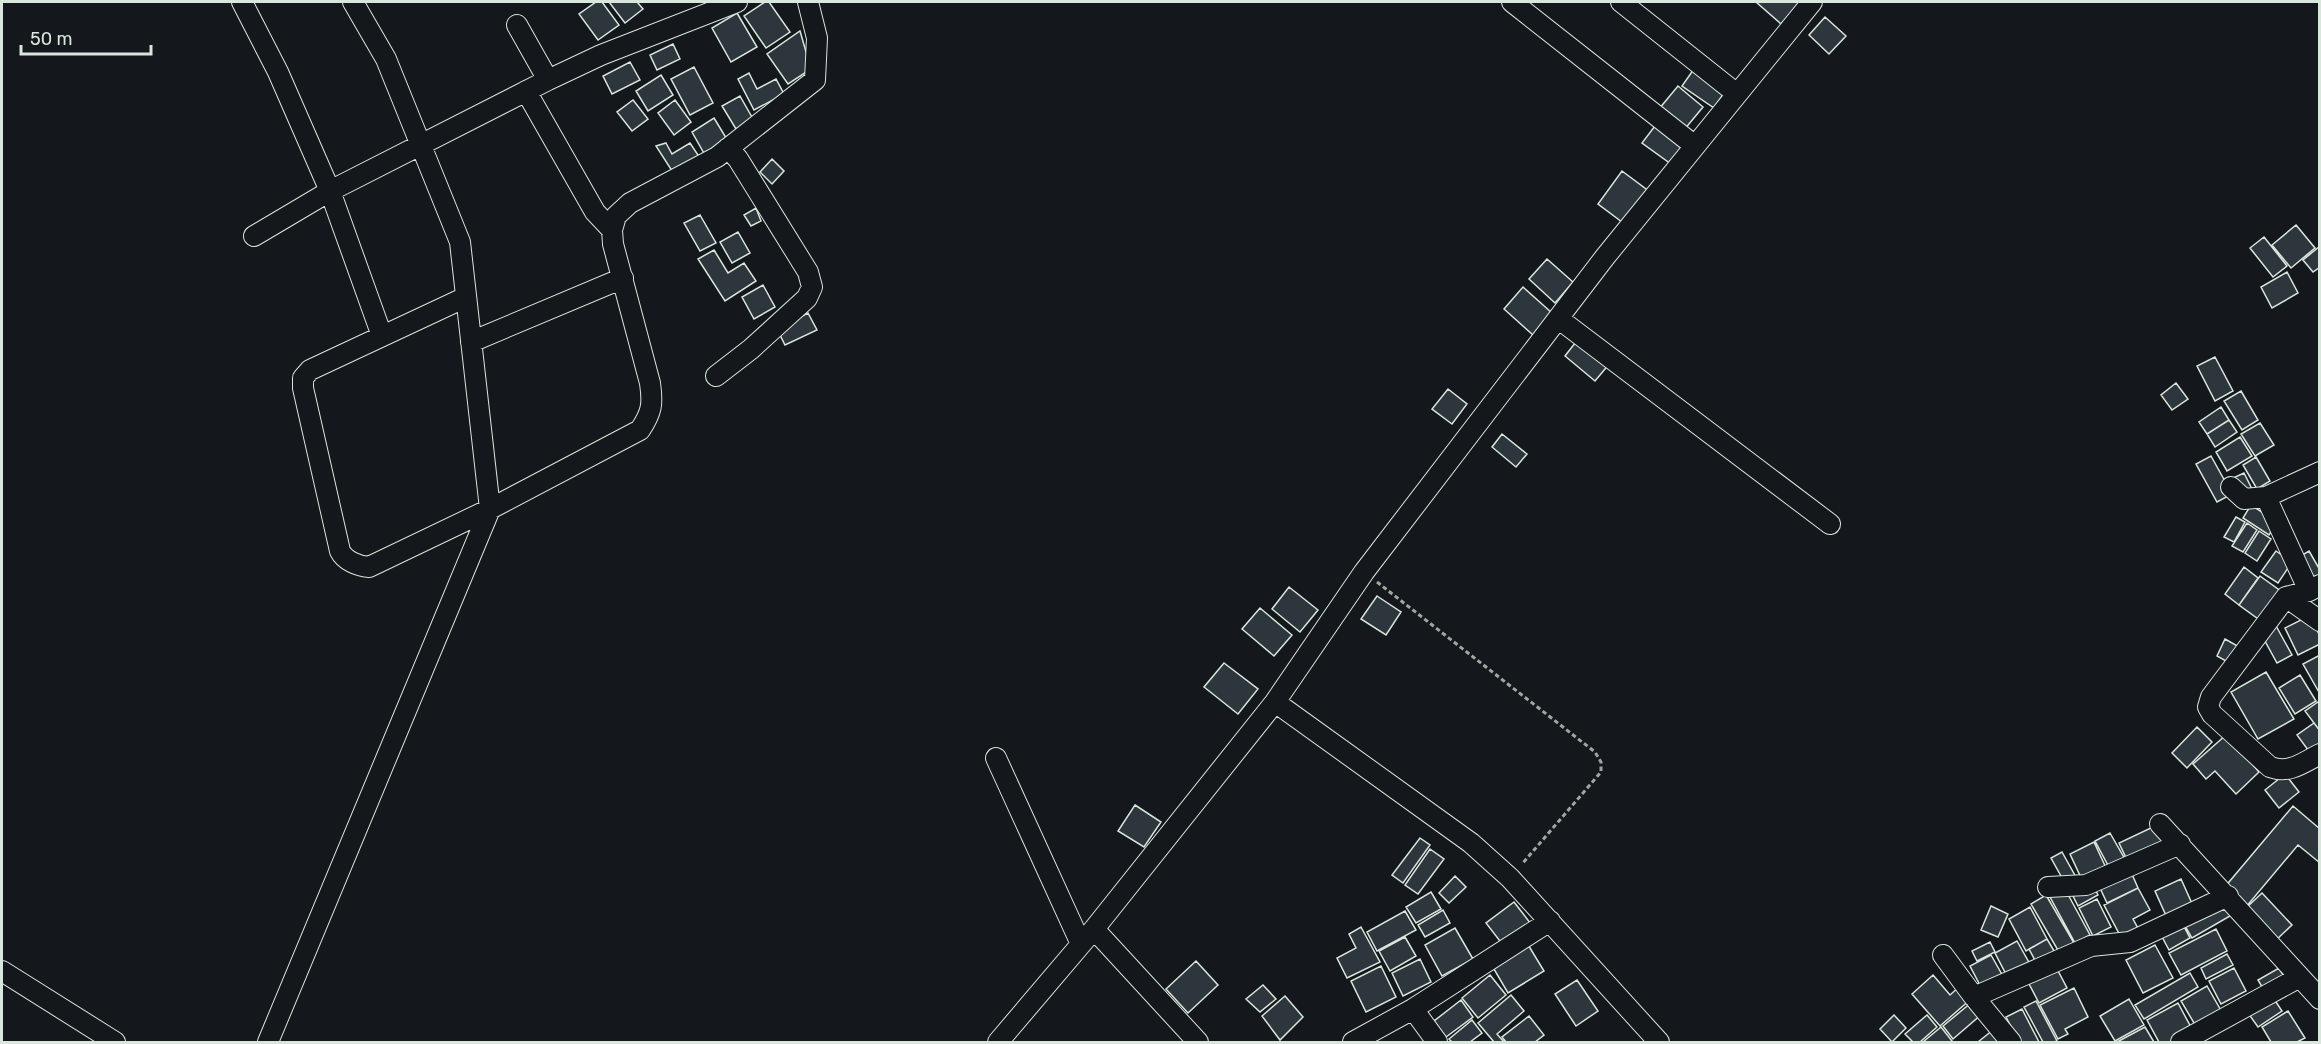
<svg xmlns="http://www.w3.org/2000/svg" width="2321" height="1044" viewBox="0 0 2321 1044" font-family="Rubik,sans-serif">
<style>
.building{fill:#2c363c;stroke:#d8e6dc;stroke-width:1.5}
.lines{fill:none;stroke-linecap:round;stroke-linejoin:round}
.minor-casing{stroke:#d8e6dc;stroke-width:22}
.path{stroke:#9da8a2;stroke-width:3;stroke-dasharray:4.5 3;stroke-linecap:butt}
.minor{stroke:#14181c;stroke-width:20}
</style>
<rect width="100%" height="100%" fill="#14181c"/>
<!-- building -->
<path class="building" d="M596,2H602L619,25L598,40L579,14Z
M609,2H637L643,9L625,23Z
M765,2H769L790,32L766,48L744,16Z
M1756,2H1801L1781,24Z
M737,13L757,47L731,62L712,28Z
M1825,17L1846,36L1829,54L1809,35Z
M800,31L811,69L788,84L767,54Z
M673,44L680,59L657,70L650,55Z
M630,62L640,80L612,94L603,76Z
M1696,66L1728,87L1714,108L1682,86Z
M694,67L713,103L690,115L671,79Z
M749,73L757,89L776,79L784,94L754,110L738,79Z
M661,75L673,95L648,111L636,91Z
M1678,86L1703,107L1684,130L1659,109Z
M740,96L753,119L736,129L722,106Z
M633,100L648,119L632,131L617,112Z
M675,100L691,122L674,135L658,113Z
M714,118L728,141L705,155L692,132Z
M1658,122L1686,143L1671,164L1642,143Z
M666,143L672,154L690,143L700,158L674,174L656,146Z
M772,159L784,171L772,184L760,172Z
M1622,171L1650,192L1626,225L1598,204Z
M756,208L761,221L751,226L744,215Z
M700,215L716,243L700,251L684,223Z
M2296,225L2315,248L2291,268L2272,245Z
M738,232L750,253L732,263L720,242Z
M2264,237L2287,266L2273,277L2250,248Z
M2320,246V267L2313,272L2303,260Z
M714,250L728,273L744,263L756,281L725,301L698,259Z
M1547,259L1573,282L1555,303L1529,279Z
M2287,272L2298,293L2272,308L2261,287Z
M763,285L775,307L754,319L742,297Z
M1523,287L1552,313L1533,335L1504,309Z
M808,313L817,330L785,345L777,329Z
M1579,338L1610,363L1595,381L1565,356Z
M2215,357L2233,391L2215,401L2197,366Z
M2176,383L2188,399L2172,410L2161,395Z
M1448,389L1467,404L1452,424L1432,409Z
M2241,391L2258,420L2242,430L2224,401Z
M2221,407L2229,420L2207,434L2199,422Z
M2229,420L2237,432L2215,447L2207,434Z
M2260,423L2274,445L2255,456L2241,434Z
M1502,434L1527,454L1516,467L1492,447Z
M2240,437L2252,456L2227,471L2216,452Z
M2211,456L2232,494L2217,502L2196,464Z
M2256,457L2270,481L2257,489L2243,465Z
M2244,473L2253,491L2242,497L2233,478Z
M2251,505L2277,522L2269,535L2243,518Z
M2236,517L2245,522L2234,542L2224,537Z
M2247,523L2257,530L2243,552L2232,546Z
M2259,531L2271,539L2257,561L2245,553Z
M2276,551L2292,562L2278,583L2261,572Z
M2309,551L2320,570V575L2311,579L2299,557Z
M2244,567L2258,578L2239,605L2225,594Z
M2260,576L2282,592L2261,621L2239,605Z
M1289,587L1318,610L1300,632L1272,609Z
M1377,596L1401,612L1386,635L1361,619Z
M1260,608L1292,635L1274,656L1242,629Z
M2309,616L2320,636V644L2298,655L2285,628Z
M2275,624L2292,655L2277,663L2260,632Z
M2225,639L2241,648L2233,665L2217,656Z
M2320,655V694L2303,664Z
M1224,663L1258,689L1238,714L1204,687Z
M2266,672L2294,719L2258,739L2231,692Z
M2300,675L2316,701L2295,714L2279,688Z
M2318,702L2320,704V731L2305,711Z
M2314,723L2320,731V748L2311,754L2297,735Z
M2197,727L2212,742L2187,768L2172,753Z
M2226,735L2259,772L2236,794L2215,771L2206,779L2193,764Z
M2285,774L2299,792L2279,808L2265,790Z
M1135,805L1161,822L1144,847L1118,831Z
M2293,806L2320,829V863L2298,845L2246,907L2224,888Z
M2155,826L2165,846L2129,864L2119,843Z
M2110,833L2126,861L2110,869L2095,841Z
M1420,838L1430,845L1403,883L1392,875Z
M2094,842L2107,870L2083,882L2070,854Z
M1430,849L1444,859L1418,894L1405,885Z
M2062,852L2077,879L2066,885L2051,858Z
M2131,872L2138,888L2107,903L2100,888Z
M1455,876L1466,887L1449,903L1439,893Z
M2181,879L2194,908L2168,920L2155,891Z
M2093,885L2098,895L2078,906L2073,896Z
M2138,888L2150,910L2133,919L2140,932L2123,941L2104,905Z
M2065,889L2090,935L2075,943L2050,897Z
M1431,892L1441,909L1416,923L1406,907Z
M2262,893L2292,925L2275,941L2245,909Z
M2046,895L2074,943L2059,952L2031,904Z
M2097,899L2111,927L2093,936L2079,908Z
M1514,902L1531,924L1503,945L1486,923Z
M2222,902L2230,916L2192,938L2184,924Z
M1991,906L2008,914L1998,937L1981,930Z
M2030,907L2047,939L2026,951L2009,919Z
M1443,910L1450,923L1425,937L1418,925Z
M1405,911L1416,930L1377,951L1367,932Z
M2181,921L2190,938L2169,950L2160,933Z
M1361,927L1380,962L1347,978L1337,958L1356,948L1349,934Z
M1455,928L1473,959L1442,976L1425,945Z
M2216,929L2227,951L2181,975L2169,953Z
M1405,937L1416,956L1390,971L1379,951Z
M2047,939L2057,956L2038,966L2029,949Z
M2017,941L2031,966L2008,978L1995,953Z
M1990,942L1995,952L1977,961L1972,951Z
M1527,943L1544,971L1508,993L1491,964Z
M2155,945L2173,978L2143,993L2126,960Z
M2227,954L2233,965L2206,979L2201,968Z
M1991,955L2004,978L1982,989L1970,966Z
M1420,959L1431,982L1403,996L1392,973Z
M1196,961L1218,985L1188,1013L1166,989Z
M1381,966L1396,997L1366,1012L1351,981Z
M2056,967L2067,988L2039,1003L2028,982Z
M2234,968L2246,991L2221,1004L2209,981Z
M2279,968L2286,981L2265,992L2258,980Z
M2190,973L2198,987L2144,1019L2135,1005Z
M1490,975L1506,995L1478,1018L1462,998Z
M1933,975L1950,995L1960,986L1971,999L1940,1026L1912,994Z
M1577,980L1598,1011L1576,1026L1555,994Z
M1263,985L1276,999L1260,1012L1246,999Z
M2207,986L2223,1014L2197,1028L2181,1001Z
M2074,988L2088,1017L2065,1029L2068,1034L2058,1039L2040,1005Z
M1511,995L1524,1011L1497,1034L1504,1042H1494L1478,1023Z
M1285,996L1303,1017L1280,1040L1262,1016Z
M2272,996L2282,1011L2258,1027L2248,1013Z
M2129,999L2144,1025L2115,1041L2100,1016Z
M1461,1000L1473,1017L1446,1037L1434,1021Z
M2036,1001L2057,1041L2054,1042H2043L2024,1007Z
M1972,1002L1982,1014L1953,1039L1943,1026Z
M2178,1003L2193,1031L2171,1042H2159L2147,1020Z
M2022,1009L2039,1042H2019L2006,1017Z
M2288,1011L2305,1038L2297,1042H2271L2262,1027Z
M1894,1015L1906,1028L1892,1042L1880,1029Z
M1927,1015L1937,1027L1920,1042H1913L1905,1034Z
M1529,1016L1544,1035L1535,1042H1506L1502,1037Z
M1472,1020L1482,1033L1470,1042H1452L1449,1039Z
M1941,1027L1952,1041L1950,1042H1923Z
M2145,1027L2154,1042H2117Z
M1993,1030L2004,1042H1978Z"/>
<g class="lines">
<!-- minor casing -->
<g class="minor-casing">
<path id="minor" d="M242,2L278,72L330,191L382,336
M1512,2L1695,146
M1621,2L1737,94
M517,25L548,80
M526,91L595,212L612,230
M254,236L330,191L548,80L601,55L737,2
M466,297L310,370L303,378V388L340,551C345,561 358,566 369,567L490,509L640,430C652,412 653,404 650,383L613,244L612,230L616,216L630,203L717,157L815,80L817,38L808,2
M1559,319L1830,524
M471,342L623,278
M716,376L751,349L807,298L812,287L808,272L738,159L728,148
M2231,487L2244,499L2266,497L2320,472
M2266,497L2309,591
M2320,585L2309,591L2286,597L2211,697L2208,707L2212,714L2270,767C2290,774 2302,763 2320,754
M2286,597L2320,621
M1275,702L1471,843L1510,878L1659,1042
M996,758L1081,944
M2160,824L2320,999
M2048,887L2086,885L2180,844
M1094,929L1198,1042
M1943,955L1974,997L2011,1042
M2,971L115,1042
M1974,997L2091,946L2130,942L2228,896
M1413,1009L1437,1042
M268,1042L490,509L460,242L386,59L353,2
M998,1042L1094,929L1275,702L1364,572L1605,257L1812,2
M1353,1042L1413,1009L1550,921
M2181,1042L2298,978"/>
</g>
<!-- path -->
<path class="path" d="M1377,582L1595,752L1601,762V772L1522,864"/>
<!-- minor -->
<use href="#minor" class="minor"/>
</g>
<!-- border -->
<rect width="2321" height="1044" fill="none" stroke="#d8e6dc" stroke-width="6"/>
<!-- scale -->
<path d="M21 45v9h130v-9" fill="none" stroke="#d8e6dc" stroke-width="3"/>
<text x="30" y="45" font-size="18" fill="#d8e6dc" stroke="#14181c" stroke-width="4.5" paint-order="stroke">50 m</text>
</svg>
